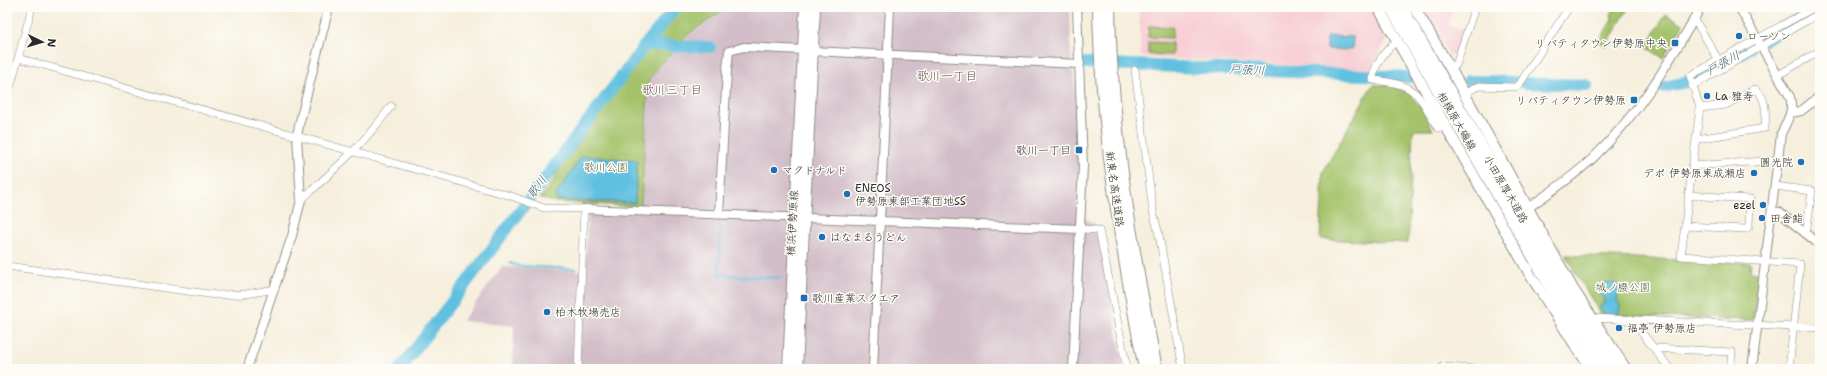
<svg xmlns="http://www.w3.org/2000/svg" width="1827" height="376" viewBox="0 0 1827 376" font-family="'Shantell Sans','Klee One',sans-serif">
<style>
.built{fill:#f7cfd4}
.industrial{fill:#d2bdc8}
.green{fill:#a4c36b;stroke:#68774b}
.water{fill:#61c0df;stroke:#467685}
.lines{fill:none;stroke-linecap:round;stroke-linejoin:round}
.stream{stroke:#61c0df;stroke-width:2}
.river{stroke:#61c0df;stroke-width:12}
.minor-casing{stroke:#908d84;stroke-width:8}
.tertiary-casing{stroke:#908d84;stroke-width:10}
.primary-casing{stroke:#908d84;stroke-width:12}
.motorway-casing{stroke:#908d84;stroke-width:14}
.minor{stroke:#fff;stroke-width:7}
.tertiary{stroke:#fff;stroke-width:8}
.primary{stroke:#fff;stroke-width:10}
.motorway{stroke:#fff;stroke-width:12}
.poi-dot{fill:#1f6fb2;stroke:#fdfcf7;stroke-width:1.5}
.labels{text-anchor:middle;stroke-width:3;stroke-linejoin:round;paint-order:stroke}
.poi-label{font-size:11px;fill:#2b2b2b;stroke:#fdfcf7;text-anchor:start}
.street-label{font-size:11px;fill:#2b2b2b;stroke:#fdfcf7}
.park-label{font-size:11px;fill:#556041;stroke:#fdfcf7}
.water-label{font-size:12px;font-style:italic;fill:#3e5f6a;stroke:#fdfcf7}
.neighbourhood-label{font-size:12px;fill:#6b5350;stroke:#fdfcf7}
</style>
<rect width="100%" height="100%" fill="#fdfcf7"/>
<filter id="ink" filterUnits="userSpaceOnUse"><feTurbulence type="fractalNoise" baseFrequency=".025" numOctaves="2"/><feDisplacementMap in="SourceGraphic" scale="8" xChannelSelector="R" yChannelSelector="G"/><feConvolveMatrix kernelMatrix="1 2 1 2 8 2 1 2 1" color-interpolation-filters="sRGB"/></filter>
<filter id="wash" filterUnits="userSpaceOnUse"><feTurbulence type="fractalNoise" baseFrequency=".012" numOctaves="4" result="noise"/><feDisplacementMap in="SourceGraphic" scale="16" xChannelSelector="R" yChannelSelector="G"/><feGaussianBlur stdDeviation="0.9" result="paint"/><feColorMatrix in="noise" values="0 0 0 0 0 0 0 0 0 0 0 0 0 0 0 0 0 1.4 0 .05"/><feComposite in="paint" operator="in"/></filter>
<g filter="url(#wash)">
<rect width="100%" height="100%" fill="#f6efdd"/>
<!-- built -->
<path class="built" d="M1139,7H1370L1387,38L1371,70L1141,57Z
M1421,7H1453L1448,26L1465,29L1457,56L1449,55Z"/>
<!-- industrial -->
<path class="industrial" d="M730,7H1070L1071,55L1081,134L1077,214L1098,226L1124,369H513L514,326L462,321L502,267L585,271L588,211L642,208L650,79L687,37Z"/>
<!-- green -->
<path class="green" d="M680,7H728L686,36L649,79L641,207L556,202L540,198L554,179L555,175L650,43Z
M1615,7H1629L1606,46L1599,42L1612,19L1611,14Z
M1666,14L1683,24L1663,58L1646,47Z
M1149,26L1173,27L1172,38L1148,37Z
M1148,42L1172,43V55L1148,54Z
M1375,85C1411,84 1418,102 1433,130H1413L1408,243L1320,239L1323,172L1371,87Z
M1565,255L1751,263L1750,272L1759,273L1753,320L1601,315Z"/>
<!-- water -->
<path class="water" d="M1327,36L1353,37L1352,50L1327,49Z
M582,156L637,160L635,203L556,200L557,194Z
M1601,283H1615L1619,288L1617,300L1620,306L1619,314H1605L1600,308L1601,305L1604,304V299L1597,291Z"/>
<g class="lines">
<!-- stream -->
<path class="stream" d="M720,223L719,275L782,278
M510,263L518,266L576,269"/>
<!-- river -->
<path class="river" d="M1764,40L1820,7
M645,45H668
M672,46L710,47
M1084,63L1409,77
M1696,78L1749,49
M1468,81L1516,82
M1525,83L1587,85
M1663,87L1687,82
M400,369L467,282L645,45L676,7"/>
</g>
</g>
<g filter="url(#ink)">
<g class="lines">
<!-- minor casing -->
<g class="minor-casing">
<path id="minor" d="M1693,21L1698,25L1719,61
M1397,41C1386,49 1373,66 1373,80C1417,84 1417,92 1438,128H1446
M18,58L511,196L544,208L584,209L578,369
M1450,68L1456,65L1475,7
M1135,70L1153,211L1159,235L1183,369
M1778,75L1820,51
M1692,86L1820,13
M1464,94L1478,86L1515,87L1519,85L1569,7
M7,99L32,7
M1696,139L1765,128C1766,114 1767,97 1755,89L1726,105L1700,108
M1692,166L1778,160
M1775,186L1812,191L1806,234
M301,200C333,171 366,142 391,106
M1685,226L1746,229L1749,226L1750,199L1688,195
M1080,229L1099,230L1127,369
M7,266L216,295L246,294L275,289
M1591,318L1820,328
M1631,319L1670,369
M1654,348L1732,352L1730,369
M1443,367L1476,369
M1789,369L1800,264L1681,256L1700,108L1690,76L1815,7"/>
</g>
<!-- tertiary casing -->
<g class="tertiary-casing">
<path id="tertiary" d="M1739,7L1790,97C1794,111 1787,121 1781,134L1752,369
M812,51L1080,64
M1791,113L1801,111L1820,96
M1528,208C1550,192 1573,177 1593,158C1638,115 1670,61 1701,7
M584,209L1080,229
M1772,211L1779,212L1820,245
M719,214L727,70L729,51L744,47L803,50
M247,369L292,236L301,200L297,137L299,125L329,7
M873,369L890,7
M1073,369L1083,166L1077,7
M1443,369V367"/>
</g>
<!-- primary casing -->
<g class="primary-casing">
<path id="primary" d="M1378,7L1531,276L1577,348L1592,369
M1414,7L1450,68L1573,289L1626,369
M788,369L805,7
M797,369L815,7"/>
</g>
<!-- motorway casing -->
<g class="motorway-casing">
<path id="motorway" d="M1099,7C1101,129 1122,250 1145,369
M1109,7C1111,129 1132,250 1156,369
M1391,7L1560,303L1604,369
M1401,7L1568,298L1615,369"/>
</g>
<!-- minor -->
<use href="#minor" class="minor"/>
<!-- tertiary -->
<use href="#tertiary" class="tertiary"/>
<!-- primary -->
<use href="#primary" class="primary"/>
<!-- motorway -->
<use href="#motorway" class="motorway"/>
</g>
</g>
<!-- markers -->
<g class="poi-dot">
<circle cx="1739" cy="36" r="4"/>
<rect x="1671" y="39" width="8" height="8" rx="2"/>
<circle cx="1707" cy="96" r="4"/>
<rect x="1630" y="96" width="8" height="8" rx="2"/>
<rect x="1075" y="146" width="8" height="8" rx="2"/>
<circle cx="1801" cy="162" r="4"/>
<circle cx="774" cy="170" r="4"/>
<circle cx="1754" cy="173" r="4"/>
<circle cx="847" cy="194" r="4"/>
<circle cx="1763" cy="205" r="4"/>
<circle cx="1762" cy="218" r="4"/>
<circle cx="822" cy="237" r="4"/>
<rect x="800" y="294" width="8" height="8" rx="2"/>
<circle cx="547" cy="312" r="4"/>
<circle cx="1619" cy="328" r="4"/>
</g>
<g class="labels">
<!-- poi labels -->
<g class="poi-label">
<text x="1747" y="40">ローソン</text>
<text x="1667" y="47" text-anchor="end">リバティタウン伊勢原中央</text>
<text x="1715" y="100">La 雅寿</text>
<text x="1626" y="104" text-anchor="end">リバティタウン伊勢原</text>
<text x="1071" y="154" text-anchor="end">歌川一丁目</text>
<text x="1793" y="166" text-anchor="end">圓光院</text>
<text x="782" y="174">マクドナルド</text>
<text x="1746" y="177" text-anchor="end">デポ 伊勢原東成瀬店</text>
<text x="855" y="192">ENEOS<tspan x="855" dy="13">伊勢原東部工業団地SS</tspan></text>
<text x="1755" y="209" text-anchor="end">ezel</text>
<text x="1770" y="222">田舎鮨</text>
<text x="830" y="241">はなまるうどん</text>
<text x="812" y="302">歌川産業スクエア</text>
<text x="555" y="316">柏木牧場売店</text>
<text x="1627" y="332">福亭 伊勢原店</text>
</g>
<!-- street labels -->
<g class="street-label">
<text transform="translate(1457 121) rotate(60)" y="4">相模原大磯線</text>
<text transform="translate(1115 189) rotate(82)" y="4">新東名高速道路</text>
<text transform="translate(1506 189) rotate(60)" y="4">小田原厚木道路</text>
<text transform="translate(792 223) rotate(-87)" y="4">横浜伊勢原線</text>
</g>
<!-- park labels -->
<g class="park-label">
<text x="606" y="171">歌川公園</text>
<text x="1623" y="291">城ノ腰公園</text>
</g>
<!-- water labels -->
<g class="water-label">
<text transform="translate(1723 63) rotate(-29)" y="4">戸張川</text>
<text transform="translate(1247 70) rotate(2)" y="4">戸張川</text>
<text transform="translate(537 187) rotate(-53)" y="4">歌川</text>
</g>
<!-- neighbourhood labels -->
<g class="neighbourhood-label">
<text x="947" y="80">歌川一丁目</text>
<text x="672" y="94">歌川三丁目</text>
</g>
</g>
<!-- margin -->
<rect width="1827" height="376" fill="none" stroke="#fdfcf7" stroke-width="24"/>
<!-- north arrow -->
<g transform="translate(42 42) rotate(95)" stroke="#fdfcf7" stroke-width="3" paint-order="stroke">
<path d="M0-3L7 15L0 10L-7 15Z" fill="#2b2b2b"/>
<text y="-6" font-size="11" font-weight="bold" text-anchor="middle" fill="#2b2b2b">N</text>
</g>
</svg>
